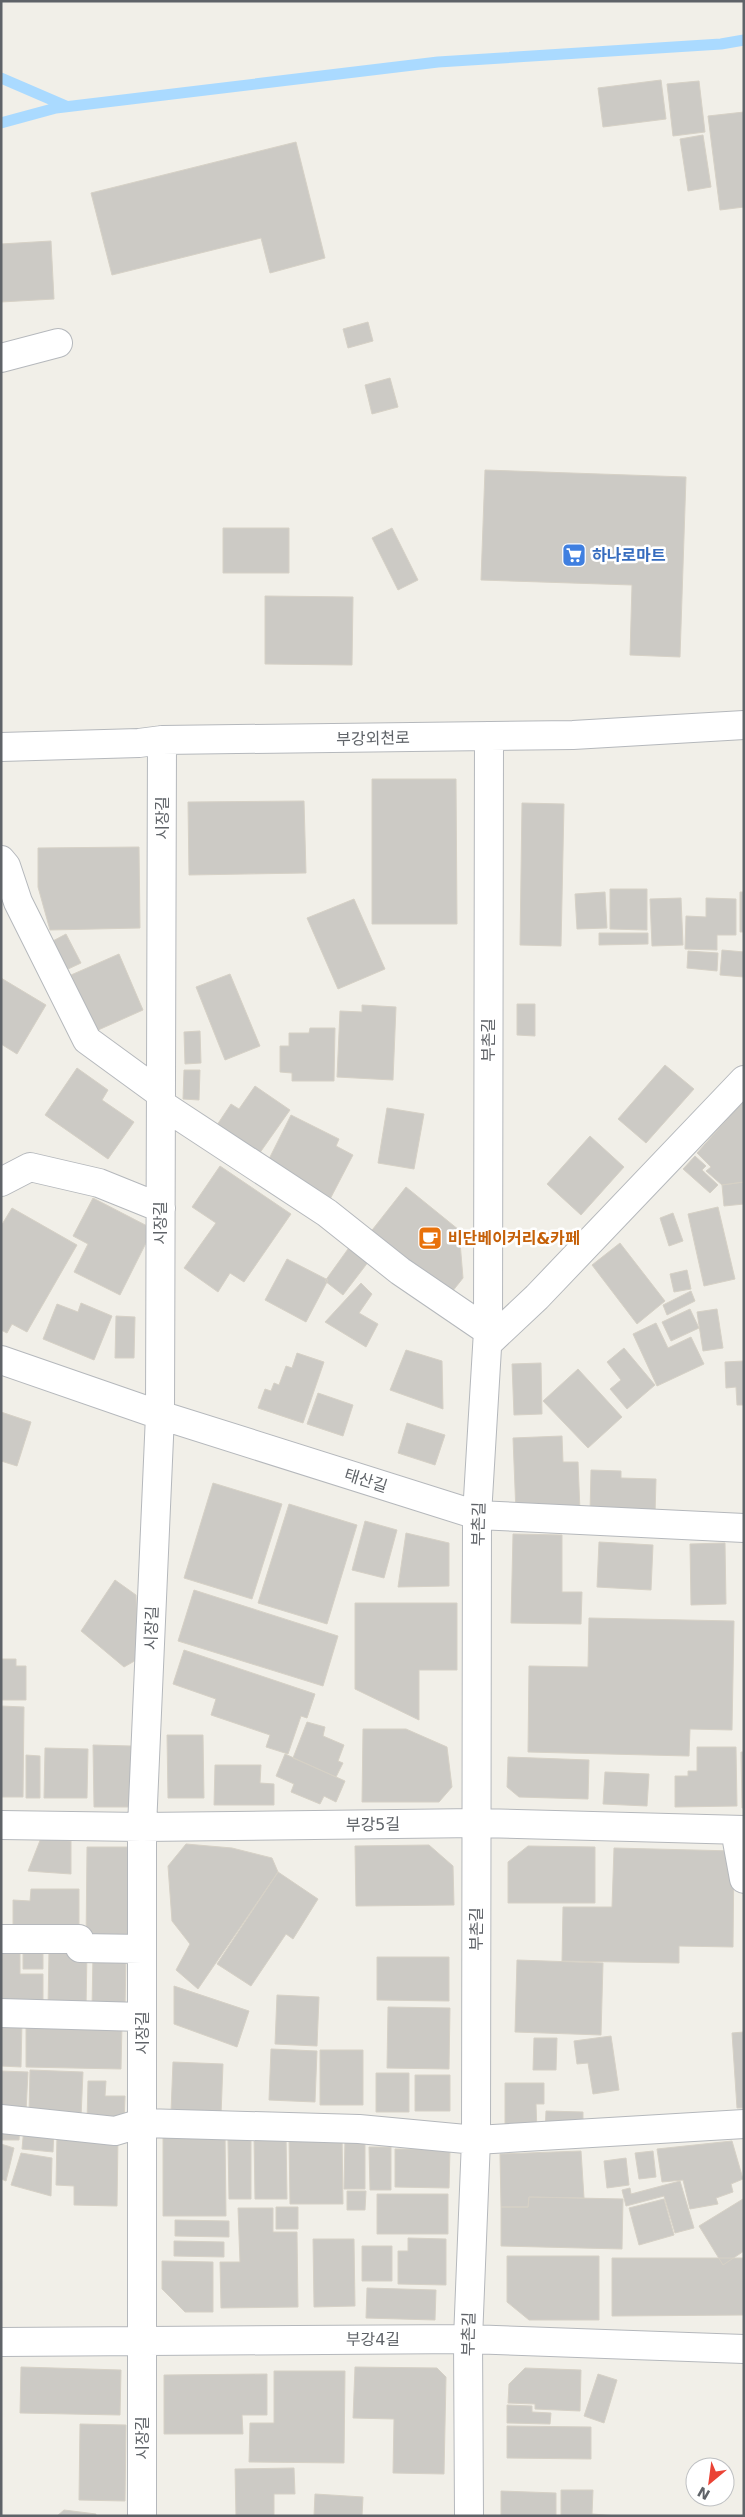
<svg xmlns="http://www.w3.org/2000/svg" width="745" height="2517" viewBox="0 0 745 2517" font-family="'DejaVu Sans','Noto Sans KR',sans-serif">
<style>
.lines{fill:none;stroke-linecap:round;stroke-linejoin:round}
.stream{stroke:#aadaff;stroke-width:11}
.building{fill:#cccac5;stroke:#d6d1c6}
.minor-casing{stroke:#b5b8bc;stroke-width:30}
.minor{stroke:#fff;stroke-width:28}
.labels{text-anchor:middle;stroke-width:5;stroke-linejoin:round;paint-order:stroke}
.shop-label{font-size:16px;font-weight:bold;fill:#366cbe;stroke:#fff;text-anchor:start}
.street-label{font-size:16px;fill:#5f6368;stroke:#fff}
.food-label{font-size:16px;font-weight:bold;fill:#c56008;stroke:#fff;text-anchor:start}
</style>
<rect width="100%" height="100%" fill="#f1efe8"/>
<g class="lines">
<!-- stream -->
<path class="stream" d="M1,78L66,106
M1,123L56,108L438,62L721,44L744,40"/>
</g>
<!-- building -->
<path class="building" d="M661,80L666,119L603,127L598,88Z
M699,81L705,132L673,136L667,84Z
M744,112V207L720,210L708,116Z
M703,135L711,187L688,191L680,139Z
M296,142L325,258L270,273L261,238L112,275L91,193Z
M51,241L54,299L1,302V244Z
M368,322L373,341L348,348L343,329Z
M390,378L398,407L372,414L365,385Z
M485,470L686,477L680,657L630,655L632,585L481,580Z
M223,528H289V573H223Z
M392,528L418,580L398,590L372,538Z
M265,596L353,597L352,665L265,664Z
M372,779H456L457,924H372Z
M304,801L306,873L189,875L188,802Z
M522,803L564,804L561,946L520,945Z
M139,847L140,928L50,930L38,887V848Z
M610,889H647V930L610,929Z
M605,892L607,928L577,929L575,894Z
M740,892H744V932H740Z
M681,898L683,945L652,946L650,899Z
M706,898L736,899V935H717V950L685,949L686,916L706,917Z
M354,899L385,969L338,989L307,918Z
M599,933H648V944L599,945Z
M66,934L81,963L66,970L51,942Z
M722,950L744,952V977L720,975Z
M688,951L718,953L717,971L687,968Z
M119,954L143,1010L96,1031L71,975Z
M230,974L260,1046L225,1060L196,987Z
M1,978L46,1005L17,1054L1,1044Z
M517,1004H535V1036L517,1035Z
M362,1005L396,1007L393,1080L337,1077L340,1011L362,1012Z
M310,1028H335L334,1081H292V1073L280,1072V1046H289V1033H309Z
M200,1031L201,1063L185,1064L184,1032Z
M665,1065L694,1089L646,1143L618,1119Z
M77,1068L108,1090L102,1100L134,1122L108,1159L45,1115Z
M184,1070H200L199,1100L183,1099Z
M255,1086L290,1110L259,1154L217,1125L231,1104L239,1109Z
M744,1100V1182L722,1185L706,1171L711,1167L697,1153Z
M387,1108L424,1114L414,1169L378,1163Z
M291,1115L339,1139L336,1146L353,1155L327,1205L265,1167Z
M590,1136L624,1167L581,1215L547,1184Z
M695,1156L706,1166L702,1170L718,1185L710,1193L683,1169Z
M220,1166L291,1214L244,1282L230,1273L218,1292L184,1268L216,1223L192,1207Z
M744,1182V1204L724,1206L722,1185Z
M406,1187L459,1230L463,1278L448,1297L369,1234Z
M93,1198L153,1229L120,1295L74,1272L88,1244L73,1236Z
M718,1207L735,1279L704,1286L688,1214Z
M12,1208L77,1245L27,1332L12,1324L7,1333L1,1330V1226Z
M673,1213L683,1241L669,1246L660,1218Z
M353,1242L372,1257L343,1295L325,1281Z
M620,1243L665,1301L637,1324L592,1265Z
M287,1259L328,1280L306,1322L265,1300Z
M687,1270L691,1289L674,1292L670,1274Z
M361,1283L372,1294L359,1313L378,1324L366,1347L325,1322Z
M691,1291L695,1301L667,1315L663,1305Z
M81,1303L112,1316L94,1360L43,1339L57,1304L78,1312Z
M690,1309L699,1328L671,1341L662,1322Z
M717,1309L723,1348L703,1351L697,1312Z
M116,1316L135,1317L134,1358H115Z
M656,1323L668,1348L691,1337L704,1364L657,1386L633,1334Z
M624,1348L655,1385L627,1409L610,1389L621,1380L607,1362Z
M406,1350L442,1361L443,1409L390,1390Z
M297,1353L324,1362L303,1423L258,1408L265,1389L271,1391L274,1383L279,1385L286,1366L292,1368Z
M744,1361V1405H737L736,1387L726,1388L725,1362Z
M541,1363L542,1414L514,1415L512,1364Z
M578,1369L622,1417L588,1448L543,1401Z
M318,1393L353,1405L343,1436L307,1424Z
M1,1412L31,1422L17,1466L1,1461Z
M407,1423L445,1435L435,1465L398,1453Z
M562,1436L563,1462H578L580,1511L516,1513L513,1438Z
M591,1470L621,1471V1478L656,1479L655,1515L590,1513Z
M213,1483L282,1504L252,1599L184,1578Z
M289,1504L357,1525L327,1624L258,1603Z
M365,1521L397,1530L384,1578L352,1570Z
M406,1533L449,1543V1586L398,1587Z
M513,1534L562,1535V1592H582L581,1624L511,1623Z
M599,1542L653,1545L651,1590L597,1587Z
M725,1543L726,1604L691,1605L690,1544Z
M115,1580L136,1595L138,1659L124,1667L81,1631Z
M194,1590L338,1636L323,1686L178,1641Z
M355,1603H457V1670H419V1720L355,1689Z
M589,1618L734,1621L732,1730L690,1729L689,1756L528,1752L529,1666L588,1667Z
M184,1650L315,1694L307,1718L301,1716L288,1754L266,1747L270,1735L211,1715L216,1699L173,1684Z
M1,1659H16V1666H26V1700H1Z
M1,1706L24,1707L23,1797H1Z
M307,1722L325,1727L323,1736L344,1745L338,1761L343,1763L336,1777L293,1758Z
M363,1729H406L447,1747L452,1787L439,1802H362Z
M167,1735H203L204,1798H168Z
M93,1745L131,1746V1807H94Z
M697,1747H736L737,1806L675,1807V1776H688V1771H697Z
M45,1748L88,1749L87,1798H44Z
M741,1752H744V1808H742Z
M285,1754L345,1781L336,1802L324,1796L320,1804L291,1792L294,1784L276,1776Z
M26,1755L40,1756V1798H26Z
M508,1757L589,1760L588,1799L519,1797L507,1787Z
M215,1765H261L260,1783L274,1784V1805H214Z
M605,1772L649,1774L647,1806L603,1804Z
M41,1838L71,1841V1874L28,1871Z
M186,1844L232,1848L272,1858L278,1872L198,1989L176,1970L190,1944L172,1921L168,1866Z
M429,1845L453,1866L454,1905L356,1906L355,1846Z
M528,1846L595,1847V1903H508V1862Z
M87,1847H131L129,1946L86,1945Z
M614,1848L734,1851L733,1947L679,1946V1963L562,1961L563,1907H612Z
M278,1872L318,1899L293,1939L286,1934L251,1986L217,1964Z
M31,1889H79V1933H13V1900L30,1901Z
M1,1948L20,1949V1974H43V2007L1,2006Z
M23,1948H43V1969H23Z
M49,1950L87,1951L86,2008H48Z
M93,1954H126L125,2009L92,2008Z
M377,1957H449V2001L377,2000Z
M517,1960L603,1963L601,2035L515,2032Z
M174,1986L249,2011L237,2047L174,2024Z
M277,1995L319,1997L317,2046L275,2044Z
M388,2007L450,2008L449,2069L387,2068Z
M1,2022H22L21,2067L1,2066Z
M26,2023L122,2025L121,2069L26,2067Z
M744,2032V2108H737L732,2033Z
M611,2036L619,2090L593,2094L588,2063L577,2064L574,2041Z
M534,2038H557L556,2070H533Z
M271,2049L317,2051L315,2102L269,2100Z
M320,2050H363V2105H320Z
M173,2062L223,2064L221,2115L171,2112Z
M30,2070L83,2072L81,2117L29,2115Z
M1,2071L28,2072L26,2111L1,2109Z
M376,2073H409V2112H376Z
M415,2075H450V2111H415Z
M88,2081H106L105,2096H125L124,2124L87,2123Z
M505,2083H544V2104H536L537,2132H505Z
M546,2111L583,2112V2133L545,2132Z
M1,2125L20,2126L19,2140H1Z
M24,2127L54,2129L53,2152L22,2149Z
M57,2134L118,2136L117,2206L74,2205V2186L56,2185Z
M163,2134H225L226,2216H163Z
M254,2135H286L287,2199H255Z
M289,2136H342L343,2204H290Z
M251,2138V2199H229L228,2139Z
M345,2139H365V2189H344Z
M732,2141L743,2179L731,2184L733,2192L716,2198L718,2204L690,2209L683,2180L662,2182L657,2149Z
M1,2144L14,2148L6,2181L1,2179Z
M369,2147H391V2190H370Z
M395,2149H450L449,2188L395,2187Z
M581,2151L584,2198L529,2197L528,2207H501L500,2154Z
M653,2151L656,2177L639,2179L635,2153Z
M21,2153L52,2158L51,2196L11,2185Z
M626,2158L629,2185L607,2188L604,2161Z
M680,2181L694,2228L675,2233L664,2196L626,2206L622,2190L630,2188L631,2194Z
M347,2191H366L365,2210H347Z
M377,2194H448V2234H377Z
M529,2197L623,2199L622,2249L501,2246V2207H528Z
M664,2199L674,2235L639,2245L629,2208Z
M743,2199L744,2251L723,2265L699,2226Z
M276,2207H298V2229H276Z
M238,2208H273V2232H297L298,2307L221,2308L220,2262H240Z
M175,2220L229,2221V2237L175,2236Z
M408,2238L446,2239V2285L398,2284V2251H408Z
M313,2239H354L355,2306L314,2307Z
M174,2241L224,2242V2257L174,2256Z
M362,2246H392V2281H362Z
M507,2256H599V2320H529L507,2302Z
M612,2258H744V2315L612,2316Z
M162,2261L213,2262V2312H185L162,2289Z
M367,2288L436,2290L435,2320L366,2318Z
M21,2367L121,2370L120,2415L20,2413Z
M355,2367L437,2368L446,2377L444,2474L393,2473L394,2419L353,2418Z
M525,2368L581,2370L580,2411L535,2409V2404L508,2403L509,2384Z
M274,2371H345L344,2463L249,2462L250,2423H274Z
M267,2374V2415H242L243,2434H164V2375Z
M598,2374L617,2380L604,2423L584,2416Z
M507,2405L532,2406V2412L551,2413L550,2424L507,2423Z
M80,2424L126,2425L125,2501L79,2500Z
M507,2426L591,2427V2459L507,2458Z
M294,2468L295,2494H274V2516H236L235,2469Z
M561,2490H593L592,2514L618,2516H561Z
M501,2491L556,2493V2516H501Z
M315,2494L363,2497L362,2516H314Z
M64,2510L96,2514V2516H57Z"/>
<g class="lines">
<!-- minor casing -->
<g class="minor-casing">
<path id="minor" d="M1,358L58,343
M1,747L139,743L162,740L573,735L744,725
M1,860L6,866L18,902L87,1040L161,1094
M161,1104L327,1213L400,1271L488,1331
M1,1182L30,1167L99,1183L161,1208
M488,1343L537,1297L744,1080
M1,1360L160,1415L477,1515L744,1528
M1,1825L142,1827L477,1823L744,1830
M735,1830L744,1879
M1,1939H79L80,1948L142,1949
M1,2013L142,2017
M1,2119L115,2131L142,2123L359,2129L476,2140L744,2124
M1,2342L468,2339L744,2349
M142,2516V1827L160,1415L162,740
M469,2516L468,2339L476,2140L477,1515L488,1331L489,736"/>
</g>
<!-- minor -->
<use href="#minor" class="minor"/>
</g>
<!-- icons -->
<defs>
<g id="supermarket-square" transform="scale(1.25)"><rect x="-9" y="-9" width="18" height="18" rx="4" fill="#3f7fe0" stroke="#fff"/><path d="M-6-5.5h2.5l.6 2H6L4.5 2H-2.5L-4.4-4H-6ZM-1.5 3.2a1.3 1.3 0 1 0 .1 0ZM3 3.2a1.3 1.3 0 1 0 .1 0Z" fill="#fff"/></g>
<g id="cafe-square" transform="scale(1.25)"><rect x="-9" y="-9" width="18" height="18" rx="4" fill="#e8710a" stroke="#fff"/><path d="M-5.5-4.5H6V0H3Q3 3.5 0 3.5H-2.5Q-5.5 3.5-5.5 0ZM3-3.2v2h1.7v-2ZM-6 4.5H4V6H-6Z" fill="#fff"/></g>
</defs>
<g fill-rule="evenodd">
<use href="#supermarket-square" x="574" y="555"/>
<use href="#cafe-square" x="430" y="1238"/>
</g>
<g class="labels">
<!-- shop labels -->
<g class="shop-label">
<text x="592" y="561">하나로마트</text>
</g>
<!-- street labels -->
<g class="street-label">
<text transform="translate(373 738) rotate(-1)" y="6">부강외천로</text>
<text transform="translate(162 818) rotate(-90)" y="6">시장길</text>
<text transform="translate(488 1040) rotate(-90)" y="6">부촌길</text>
<text transform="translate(160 1223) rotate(-90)" y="6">시장길</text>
<text transform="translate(366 1480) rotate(17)" y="6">태산길</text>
<text transform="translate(478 1524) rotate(-89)" y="6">부촌길</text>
<text transform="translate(151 1628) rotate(-88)" y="6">시장길</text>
<text transform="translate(373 1824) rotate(-1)" y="6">부강5길</text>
<text transform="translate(476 1929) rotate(-90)" y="6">부촌길</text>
<text transform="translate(142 2033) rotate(-90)" y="6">시장길</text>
<text transform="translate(468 2334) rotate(-89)" y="6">부촌길</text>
<text x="373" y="2345">부강4길</text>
<text transform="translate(142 2438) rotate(-90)" y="6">시장길</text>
</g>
<!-- food labels -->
<g class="food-label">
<text x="448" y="1244">비단베이커리&amp;카페</text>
</g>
</g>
<!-- border -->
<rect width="745" height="2517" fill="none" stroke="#5f6368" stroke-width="5"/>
<!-- north arrow -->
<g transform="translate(710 2482) rotate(209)"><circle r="24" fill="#ffffff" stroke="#bfc1c3"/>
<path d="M0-4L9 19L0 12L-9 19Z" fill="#ea4335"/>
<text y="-8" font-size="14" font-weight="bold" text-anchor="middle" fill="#5f6368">N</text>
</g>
</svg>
